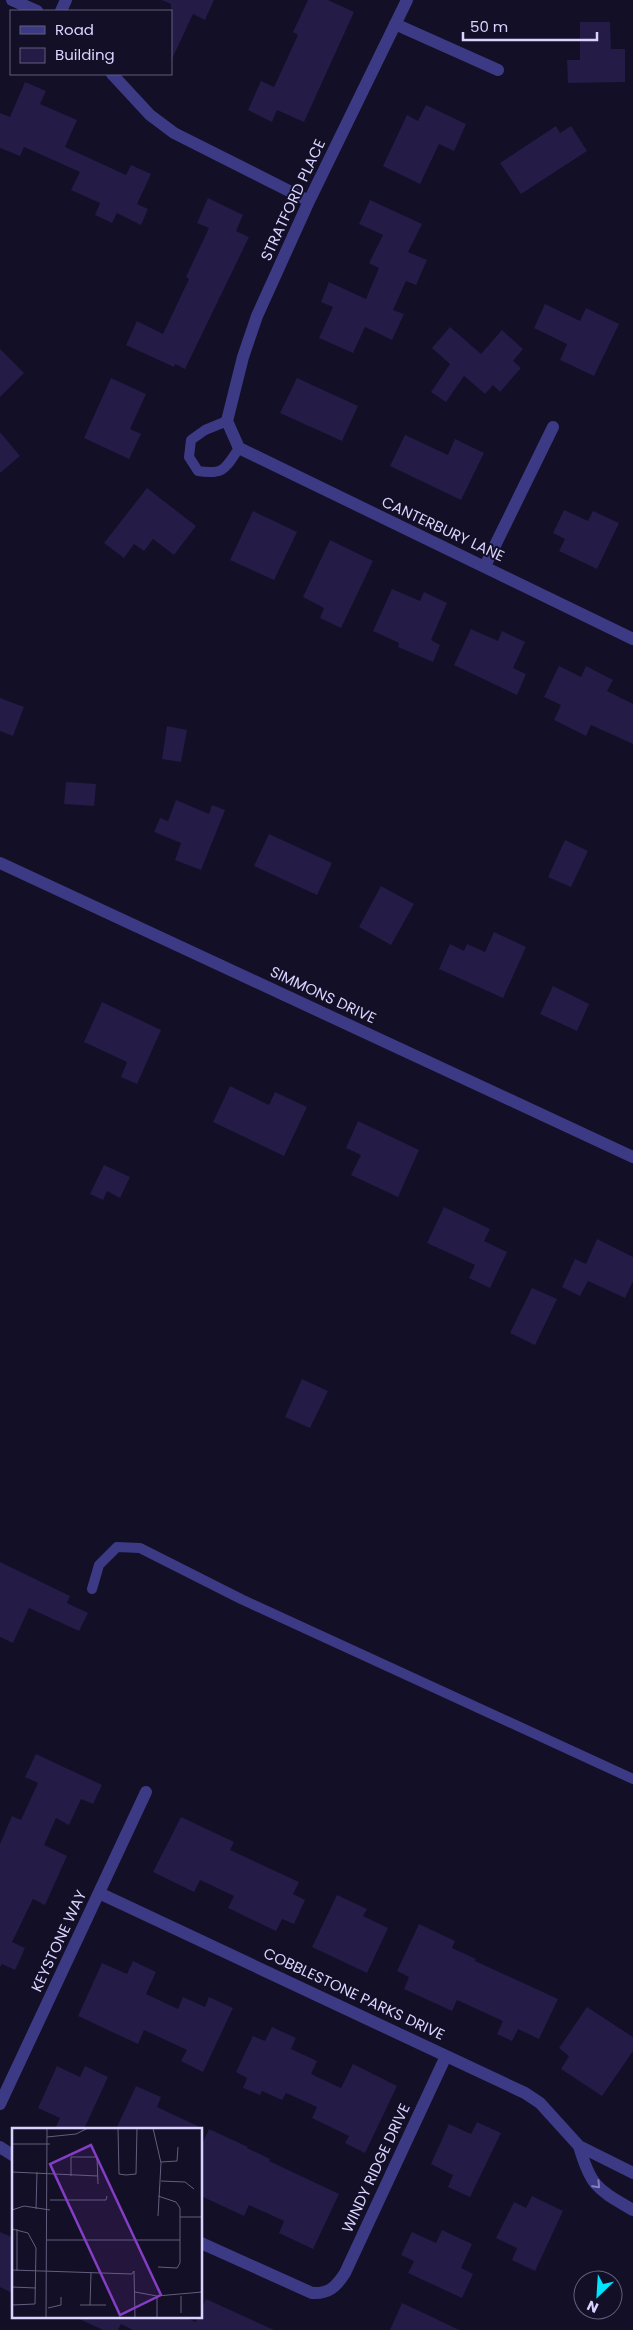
<svg xmlns="http://www.w3.org/2000/svg" width="633" height="2330" viewBox="0 0 633 2330" font-family="Poppins,sans-serif">
<style>
.building{fill:#241b47}
.lines{fill:none;stroke-linecap:round;stroke-linejoin:round}
.service{stroke:#3d3a85;stroke-width:10}
.minor{stroke:#3d3a85;stroke-width:12}
.oneway{stroke:#837fbc}
.labels{text-anchor:middle;stroke-width:4;stroke-linejoin:round;paint-order:stroke}
.street-label{font-size:15px;fill:#d9d4ff;stroke:#130f26}
.inset-road{fill:none;stroke:#625e7d;stroke-width:1}
.view{fill:#843dc5;fill-opacity:0.15;stroke:#843dc5;stroke-width:2.5}
.inset-edge{fill:none;stroke:#d9d4ff;stroke-width:2.5}
</style>
<rect width="100%" height="100%" fill="#130f26"/>
<!-- building -->
<path class="building" d="M162,0H214L205,20L193,14L171,61V4Z
M308,0H328L354,12L304,122L277,110L272,122L248,110L261,81L274,87L298,35L293,32Z
M580,22H610L611,49H625V82L568,83L567,60H580Z
M25,82L46,91L40,104L77,120L65,147L126,175L131,165L151,174L137,204L148,209L141,225L117,213L112,223L95,215L100,203L71,190L80,172L24,147L20,156L0,148V113L10,117Z
M426,105L466,124L454,151L439,144L420,184L383,166L407,115L418,121Z
M556,126L560,133L571,126L587,151L521,194L500,163Z
M208,198L243,215L236,231L249,237L185,369L175,364L174,367L126,345L137,321L163,334L189,279L186,277L209,228L197,223Z
M370,200L422,224L408,252L427,260L416,285L406,281L393,310L404,314L392,340L365,327L353,353L319,338L333,307L321,302L329,282L366,299L379,268L369,263L383,235L359,224Z
M545,304L580,321L586,308L619,324L594,376L560,360L567,344L534,328Z
M450,327L481,354L502,330L523,349L513,361L521,368L500,392L493,385L485,394L464,376L446,402L431,392L450,364L432,348Z
M0,349L24,373L0,397Z
M111,378L146,394L130,429L141,434L129,459L84,438Z
M297,378L358,406L342,441L280,413Z
M0,432L20,456L0,473Z
M405,435L448,455L455,439L484,453L461,500L390,466Z
M147,488L196,526L174,555L153,539L144,551L134,544L124,558L104,543Z
M564,510L588,521L593,511L619,523L597,569L559,551L565,539L553,533Z
M253,511L297,532L274,580L230,560Z
M330,540L373,561L341,628L320,618L324,608L303,597Z
M392,589L420,601L424,592L447,603L431,640L440,645L433,662L398,647L399,643L373,631Z
M471,629L498,641L502,631L525,642L513,668L526,674L517,695L454,665Z
M559,666L581,677L586,666L613,680L607,691L633,704V744L591,725L586,736L554,720L561,705L544,697Z
M0,698L24,707L13,736L0,731Z
M167,726L187,730L181,762L162,759Z
M66,782L96,784L94,806L64,804Z
M176,800L209,814L212,805L225,810L201,870L175,860L181,843L154,832L160,818L168,821Z
M269,834L332,863L317,895L254,866Z
M565,840L588,851L571,887L548,877Z
M381,886L414,904L391,945L359,927Z
M494,932L526,947L503,998L439,969L450,944L464,951L467,944L485,952Z
M553,986L589,1004L577,1031L540,1014Z
M102,1002L161,1030L137,1084L121,1077L127,1062L84,1042Z
M230,1086L269,1105L275,1092L307,1107L284,1156L213,1122Z
M358,1121L419,1150L398,1197L351,1175L361,1155L346,1148Z
M104,1165L130,1177L120,1198L107,1191L103,1200L90,1194Z
M444,1207L490,1229L484,1241L507,1252L490,1288L469,1278L475,1265L427,1243Z
M597,1239L633,1257V1281L625,1298L588,1281L580,1296L562,1287L575,1259L586,1264Z
M532,1288L557,1299L535,1345L510,1333Z
M302,1379L328,1391L310,1428L285,1417Z
M0,1562L70,1596L67,1603L88,1613L79,1631L29,1608L13,1643L0,1637Z
M36,1754L102,1785L93,1804L81,1799L69,1825L56,1818L44,1845L67,1856L45,1905L33,1899L12,1942L25,1948L15,1970L2,1964L0,1967V1844L12,1816L21,1820L38,1783L25,1777Z
M181,1817L234,1842L230,1850L299,1882L293,1894L305,1900L294,1924L282,1919L276,1931L228,1908L234,1896L200,1880L194,1892L153,1872Z
M337,1895L367,1909L363,1916L388,1928L367,1973L312,1947Z
M419,1924L455,1941L452,1948L476,1959L475,1961L558,1999L539,2039L518,2029L512,2041L497,2034L503,2021L457,2000L452,2011L404,1989L409,1977L397,1971Z
M133,1961L156,1972L146,1994L178,2009L183,1997L205,2007L209,1997L233,2008L203,2072L181,2061L187,2050L144,2030L138,2044L78,2016L102,1963L127,1974Z
M587,2007L633,2037V2051L602,2096L561,2069L569,2056L559,2048Z
M272,2027L296,2038L291,2049L317,2061L311,2074L341,2088L353,2064L397,2086L365,2153L345,2143L349,2136L312,2118L317,2107L286,2093L282,2100L262,2091L260,2095L243,2088L247,2078L236,2072L253,2036L265,2041Z
M57,2066L80,2077L85,2066L108,2077L84,2129H55L60,2118L38,2108Z
M136,2086L161,2097L157,2107L204,2129H116Z
M477,2122L501,2133L470,2197L448,2187L453,2175L431,2164L449,2124L471,2134Z
M209,2129L248,2147L247,2148L270,2159L269,2161L339,2194L313,2249L279,2233L284,2221L249,2205L244,2216L201,2196V2146Z
M532,2196L563,2211L535,2271L512,2260L517,2248L496,2238L514,2202L526,2208Z
M442,2230L472,2244L461,2268L473,2274L462,2298L408,2273L414,2261L401,2255L412,2232L436,2243Z
M0,2232L14,2238V2294L0,2287Z
M206,2299L274,2330H133L121,2324L118,2330H103L73,2316H181L196,2322L198,2316H201V2310Z
M402,2303L430,2316L459,2330H390Z"/>
<g class="lines">
<!-- service -->
<path class="service" d="M227,421L205,430L191,440L189,457L198,471C224,475 225,469 239,448
M92,1589L99,1565L117,1547L140,1548L241,1599L633,1779"/>
<!-- minor -->
<path class="minor" d="M12,0L37,11
M407,0L309,201L257,316L243,357L227,421L239,448L633,639
M61,11L66,0
M395,24L498,70
M112,74L150,115L174,133L309,201
M485,566L553,427
M0,863L633,1157
M99,1893L525,2093L540,2103L579,2146L633,2173
M0,2104L146,1792
M579,2146C591,2187 597,2189 633,2210
M0,2147L14,2156
M201,2243L312,2293C329,2294 336,2287 345,2273L446,2056"/>
</g>
<!-- one-way arrows -->
<defs><path id="oneway-chevron" d="M-2-3.5L2.5 0L-2 3.5" fill="none" stroke-width="1.6" stroke-linecap="round" stroke-linejoin="round" transform="scale(1.25)"/></defs>
<use class="oneway" href="#oneway-chevron" transform="translate(597 2185) rotate(46)"/>
<g class="labels">
<!-- street labels -->
<g class="street-label">
<text transform="translate(293 200) rotate(-65)" y="5">STRATFORD PLACE</text>
<text transform="translate(443 529) rotate(25)" y="5">CANTERBURY LANE</text>
<text transform="translate(323 995) rotate(25)" y="5">SIMMONS DRIVE</text>
<text transform="translate(59 1941) rotate(-65)" y="5">KEYSTONE WAY</text>
<text transform="translate(354 1994) rotate(25)" y="5">COBBLESTONE PARKS DRIVE</text>
<text transform="translate(376 2168) rotate(-65)" y="5">WINDY RIDGE DRIVE</text>
</g>
</g>
<!-- overview -->
<g transform="translate(12 2128)">
<rect width="190" height="190" fill="#130f26"/>
<path class="inset-road" d="M106,0L107,46L114,47L124,46L125,0M141,0L149,35L146,88M35,9L64,6L76,0M0,16H38M149,34L165,33L166,19M0,44L86,48M59,48V29H85L86,56M149,53L173,54L182,61M38,72H94L95,68M24,81L25,44M0,82L12,78L38,82M168,89H190M0,101L16,105L24,120L23,176L0,177M35,112H168M146,139L165,140L168,135V80L164,74L146,68M0,142L120,146L122,143L123,190M5,143V101M0,159L24,160M123,164L145,168L190,164M169,168V185M68,177H94M78,177L79,145M36,180L49,177V169M34,190L35,0M145,190V168"/>
<path class="view" d="M79,17L149,167L108,187L38,36Z"/>
<rect width="190" height="190" class="inset-edge"/>
</g>
<!-- legend -->
<rect x="10" y="10" width="162" height="65" fill="#130f26" stroke="#625e7d"/>
<rect x="20" y="26" width="25" height="8" fill="#3d3a85" stroke="#625e7d"/>
<text x="55" y="35" font-size="15" fill="#d9d4ff">Road</text>
<rect x="20" y="48" width="25" height="15" fill="#241b47" stroke="#625e7d"/>
<text x="55" y="60" font-size="15" fill="#d9d4ff">Building</text>
<!-- north arrow -->
<g transform="translate(598 2295) rotate(205)"><circle r="24" fill="#130f26" stroke="#625e7d"/>
<path d="M0-4L9 19L0 12L-9 19Z" fill="#00e5ff"/>
<text y="-8" font-size="14" font-weight="bold" text-anchor="middle" fill="#d9d4ff">N</text>
</g>
<!-- scale -->
<path d="M463 32v8h134v-8" fill="none" stroke="#d9d4ff" stroke-width="2.5"/>
<text x="470" y="32" font-size="15" fill="#d9d4ff" stroke="#130f26" stroke-width="4" paint-order="stroke">50 m</text>
</svg>
